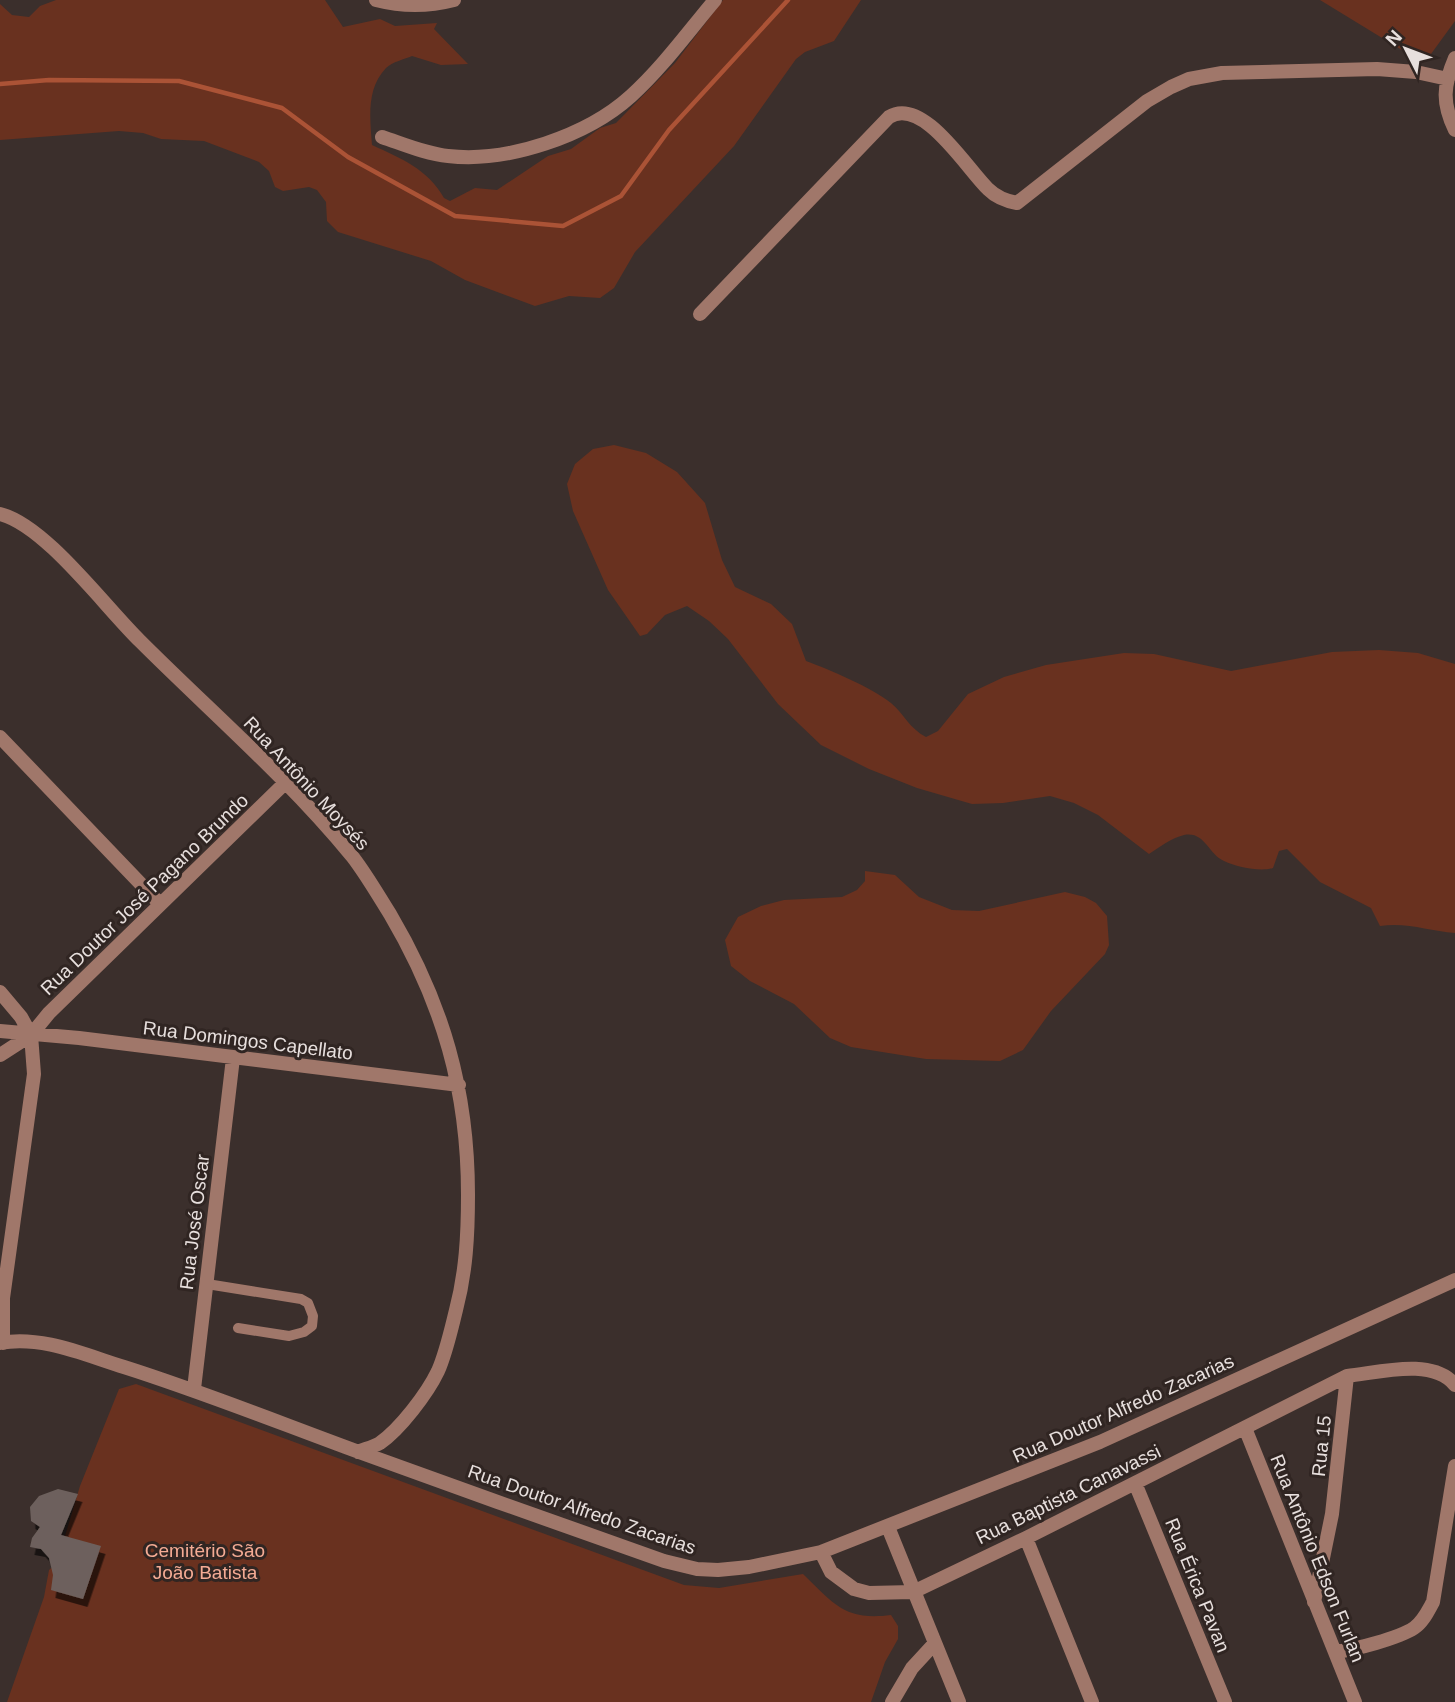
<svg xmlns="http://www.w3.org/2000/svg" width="1455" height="1702" viewBox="0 0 1455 1702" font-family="Helvetica,sans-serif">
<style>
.green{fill:#69311f}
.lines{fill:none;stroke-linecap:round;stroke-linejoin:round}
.stream{stroke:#ab5336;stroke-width:4.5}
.building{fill:#6d615d;filter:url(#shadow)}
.lane{stroke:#a0776a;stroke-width:10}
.street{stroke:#a0776a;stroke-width:14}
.labels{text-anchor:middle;stroke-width:6;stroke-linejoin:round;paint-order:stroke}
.street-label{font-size:19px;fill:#e7dfdd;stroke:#302522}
.park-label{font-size:19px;fill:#f4ab94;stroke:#302522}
</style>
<defs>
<filter id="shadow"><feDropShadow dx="4.5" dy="8" stdDeviation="0" flood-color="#0009"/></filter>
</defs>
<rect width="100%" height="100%" fill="#3b2f2c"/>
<!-- green -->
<path class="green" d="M56,0H325L343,27L380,19L395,26L437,23L434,29L468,64L441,65L412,56C405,59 392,62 386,68C366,89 370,118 372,145C400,158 428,169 444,198L450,201L475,188L497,190L548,156L571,149L600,128L616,123L675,63L723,0H861L834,41L805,52L796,59L734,146L635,252L614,288L600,298L569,296L535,306L465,280L431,261L338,232L327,221L326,202L317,190L309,187L283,191L275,187L269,171L259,162L204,141L161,139L143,133L119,131L0,140V4L12,15L29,17L40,6Z
M1320,0H1455V21L1431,54L1410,55Z
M614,445L646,453L677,472L705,503L722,560L735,587L771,604L792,624L806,661C830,670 871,687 891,703C904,714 910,729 926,737L938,731L968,694L1004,677L1046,665L1124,653L1154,654L1231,671L1332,652L1379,650L1418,653L1455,664V933C1429,931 1407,922 1380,926L1371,908L1320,882L1287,849L1279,851L1273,868C1260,872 1237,867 1224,861C1208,854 1205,831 1184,835C1171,838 1160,847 1149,854L1098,815L1074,803L1050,796L1003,803L972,804L917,788L869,769L821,745L778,704L728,639L709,621L687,606L665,615L647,634L640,636L608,590L573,511L567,484L575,464L593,449Z
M865,871L895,875L919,897L952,910L979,911L1065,892L1085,897L1096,903L1107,916L1109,945L1105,954L1051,1011L1023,1050L1000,1061L926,1059L851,1047L830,1038L794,1004L750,981L731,966L725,940L738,917L761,906L784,900L842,897L857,890L865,881Z
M136,1384L684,1585L719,1588L803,1574C834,1604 845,1621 891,1615L898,1626V1639L885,1662L871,1702H7L44,1597L49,1570L57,1563L80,1486L119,1389Z"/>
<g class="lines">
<!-- stream -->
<path class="stream" d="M0,84L49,80L179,81L282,108L348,157L455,216L563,226L621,196L669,130L788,0"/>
</g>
<!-- building -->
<path class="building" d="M58,1489L78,1494L61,1535L101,1546L83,1599L51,1590L53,1575L49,1558L41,1549L30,1547L32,1538L40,1527L31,1521L30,1507L39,1496Z"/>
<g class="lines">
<!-- lane -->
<path class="lane" d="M207,1284L301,1299L308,1303L313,1316L312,1326L304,1332L289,1336L238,1328"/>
<!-- street -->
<path class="street" d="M376,0C403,7 427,7 454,0
M1455,58C1443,86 1442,103 1455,130
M382,137C403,144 426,154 448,156C507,163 587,136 631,96C662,68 688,32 715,0
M700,314L889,117C923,96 967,169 988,189C996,197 1006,201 1017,203L1147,101L1171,87L1189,79L1222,73L1377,69L1416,72L1448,79
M0,514C45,525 105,607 140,641C211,712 288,778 352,856C366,874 378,895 390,914C443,1004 468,1090 468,1195C468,1235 466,1272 456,1310C451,1330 446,1353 438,1371C427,1394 400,1429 380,1443C373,1447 365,1449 358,1452
M0,737L160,904
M0,992L21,1017L31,1035L34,1074L3,1298V1343
M0,1031L79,1038L459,1085
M0,1055L31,1035L49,1013L285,783
M0,1343C41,1335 85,1355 124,1367C203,1392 280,1423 359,1452C460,1489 563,1525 664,1561L697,1569L718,1570L749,1567L821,1552L1100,1442L1455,1280
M194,1389L233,1058
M1245,1428L1355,1702
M1135,1483L1225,1702
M888,1527L959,1702
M1026,1538L1092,1702
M821,1552L831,1572L854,1589L869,1593L913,1592L1026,1538L1347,1376C1378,1373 1432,1357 1455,1385
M1314,1602L1332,1514L1347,1376
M1335,1652C1354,1650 1399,1638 1414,1628C1423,1622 1428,1611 1433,1602L1455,1466
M892,1702L912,1668L935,1643"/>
</g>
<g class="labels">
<!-- street labels -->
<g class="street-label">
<text transform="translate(307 783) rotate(47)" y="7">Rua Antônio Moysés</text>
<text transform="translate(144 894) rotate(-44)" y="7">Rua Doutor José Pagano Brundo</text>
<text transform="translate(248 1040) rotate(7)" y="7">Rua Domingos Capellato</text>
<text transform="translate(194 1222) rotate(-83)" y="7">Rua José Oscar</text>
<text transform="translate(1123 1408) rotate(-24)" y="7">Rua Doutor Alfredo Zacarias</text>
<text transform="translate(1321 1446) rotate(-84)" y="7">Rua 15</text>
<text transform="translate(1068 1494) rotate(-26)" y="7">Rua Baptista Canavassi</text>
<text transform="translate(582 1509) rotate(19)" y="7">Rua Doutor Alfredo Zacarias</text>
<text transform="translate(1318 1558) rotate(68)" y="7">Rua Antônio Edson Furlan</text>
<text transform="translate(1198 1585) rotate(68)" y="7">Rua Érica Pavan</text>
</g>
<!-- park labels -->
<g class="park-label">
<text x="205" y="1557">Cemitério São<tspan x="205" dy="22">João Batista</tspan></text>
</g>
</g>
<!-- north arrow -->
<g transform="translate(1406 49) rotate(312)" stroke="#302522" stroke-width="5" paint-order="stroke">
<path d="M0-5L12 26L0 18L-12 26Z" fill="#e7dfdd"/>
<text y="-10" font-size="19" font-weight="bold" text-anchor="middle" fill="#e7dfdd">N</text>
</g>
</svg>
